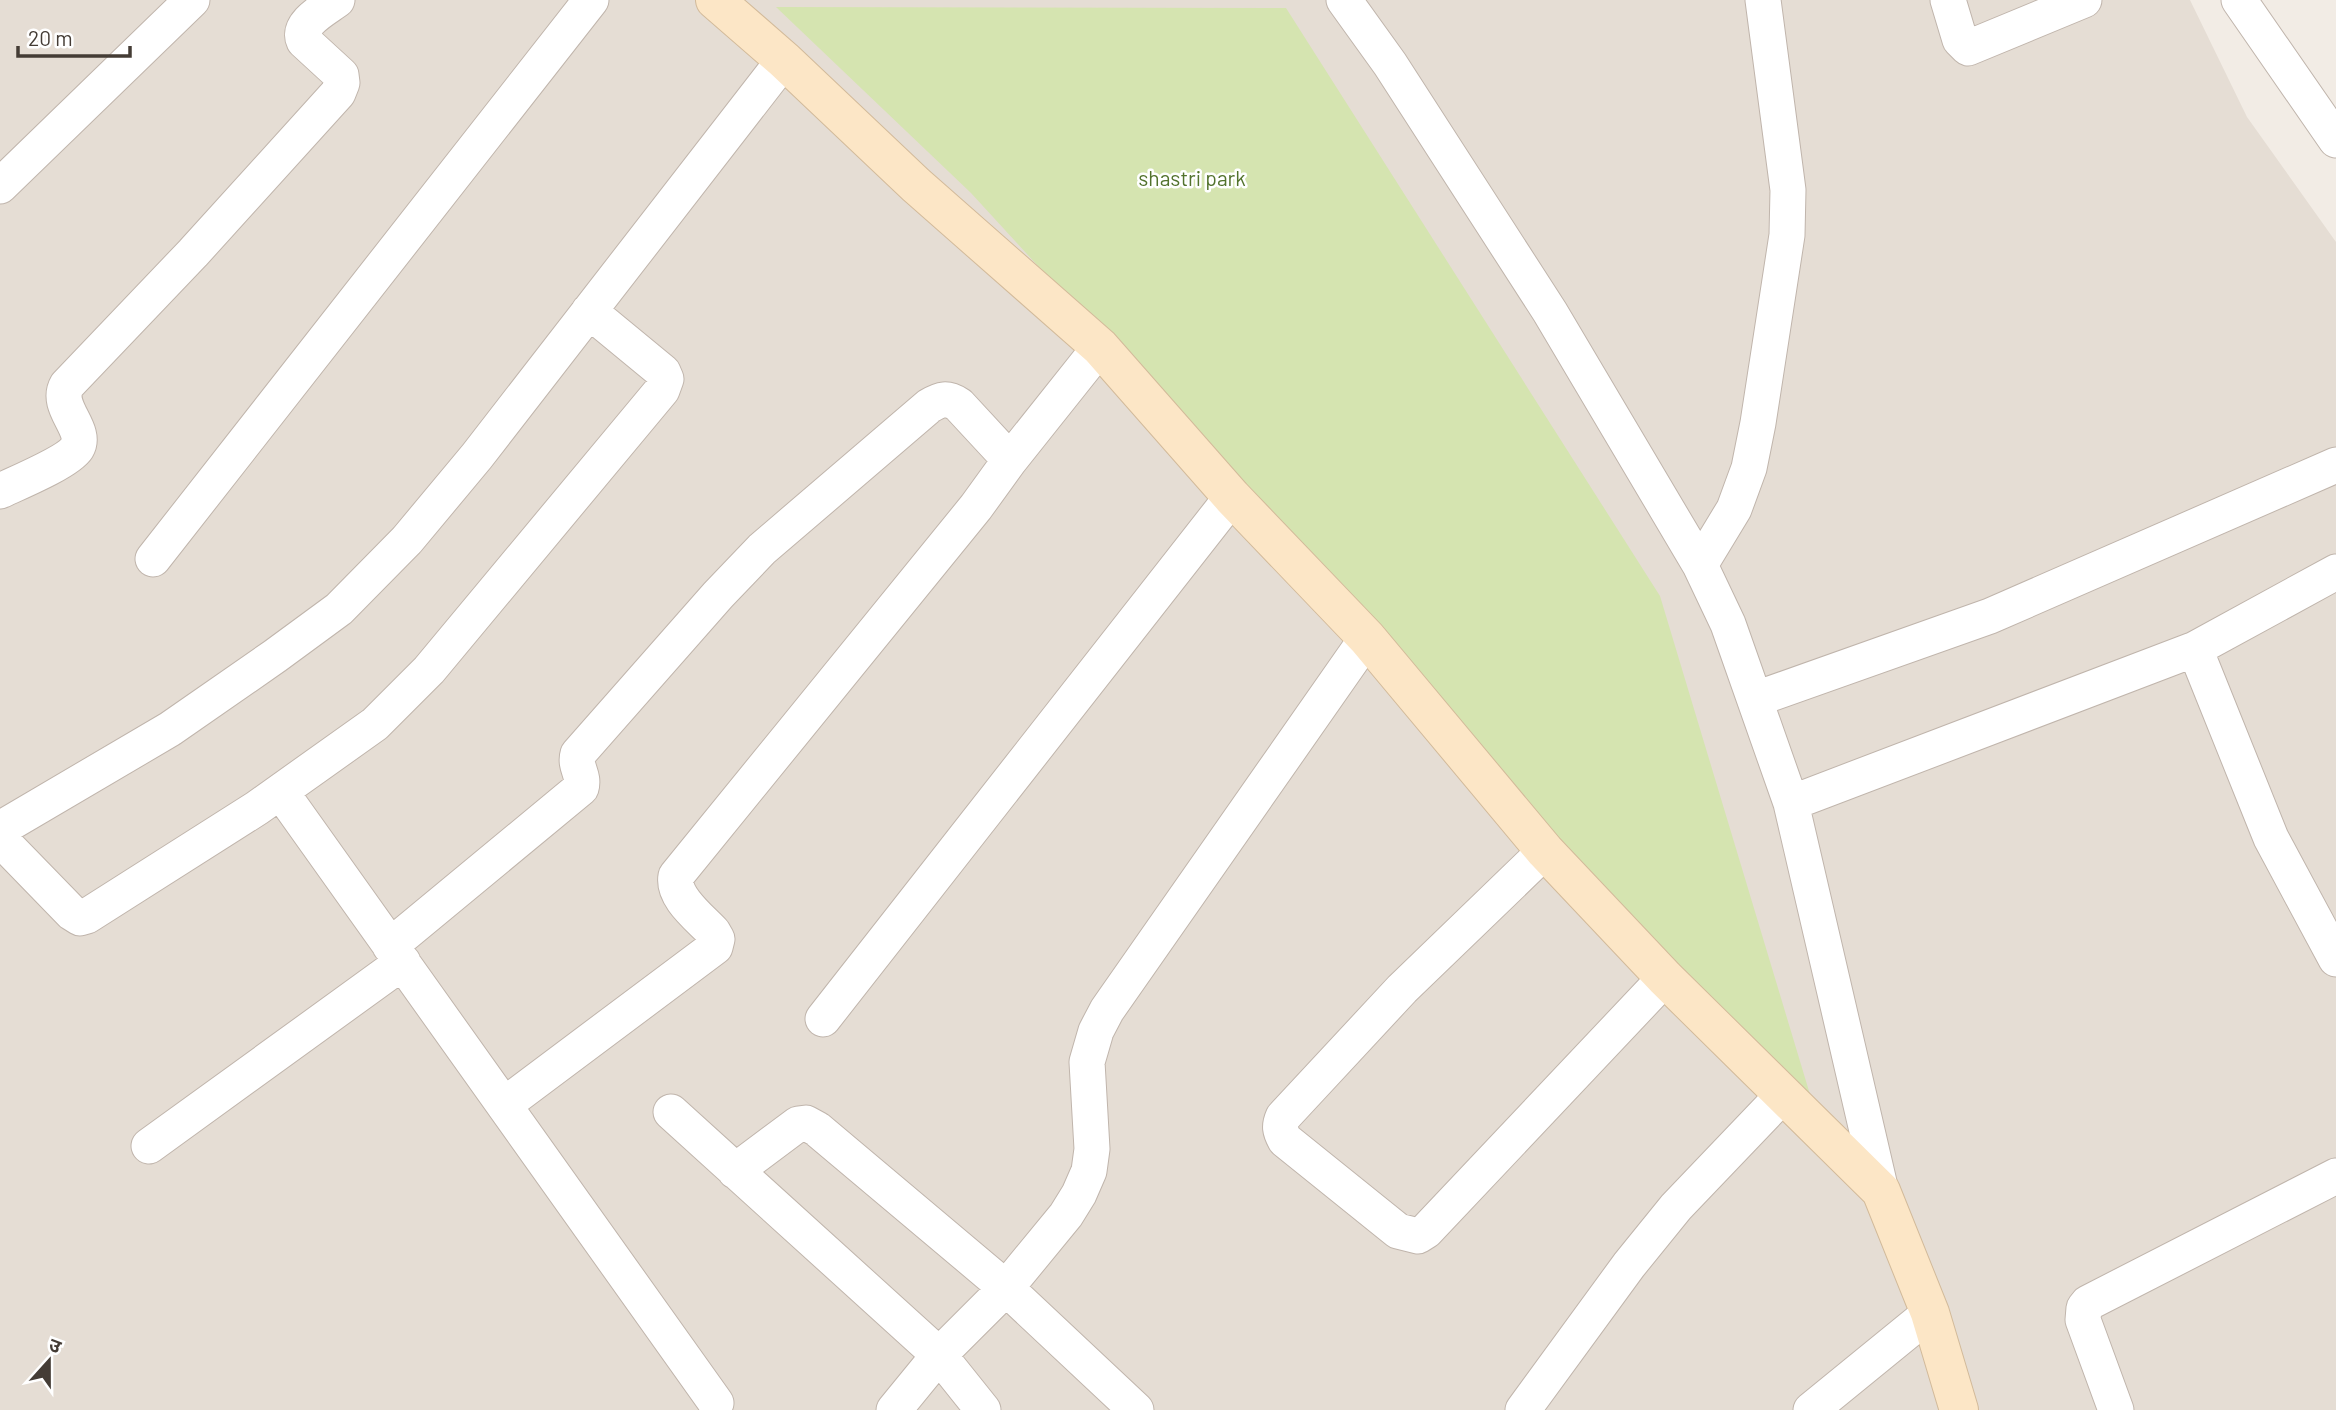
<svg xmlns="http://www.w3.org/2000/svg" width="2336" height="1410" viewBox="0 0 2336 1410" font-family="Barlow,'Noto Sans Devanagari',sans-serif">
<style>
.residential{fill:#e5ddd4}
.green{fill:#d5e4b0}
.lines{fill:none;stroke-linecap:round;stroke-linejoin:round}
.street-casing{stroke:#c0b5ac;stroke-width:37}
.secondary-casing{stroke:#d2ba9a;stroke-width:40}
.street{stroke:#fff;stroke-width:35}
.secondary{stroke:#fce6c6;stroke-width:38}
.labels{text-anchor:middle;stroke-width:5;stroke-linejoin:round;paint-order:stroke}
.park-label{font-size:21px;fill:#52722c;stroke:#fff}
</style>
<rect width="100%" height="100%" fill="#f2ece5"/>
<!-- residential -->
<path class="residential" d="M0,0H2190L2247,117L2336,242V1410H0Z"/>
<!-- green -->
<path class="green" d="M776,7L1286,8L1660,596L1821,1131L1563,849L1428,691L971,193Z"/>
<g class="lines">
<!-- street casing -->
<g class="street-casing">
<path id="street" d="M1344,0L1390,64L1550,312L1700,565L1728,624L1791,803L1881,1191
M1948,0L1960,40L1968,48L2084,0
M2239,0L2336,140
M0,186L192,0
M0,491C17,483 68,462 77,448C88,429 54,407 67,385L193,253L338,93L342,83L341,75L304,41C296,24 325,9 337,0
M153,559L591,0
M1700,565L1734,509L1749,468L1758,423L1787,235L1788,190L1763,0
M2195,649L2271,838L2336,959
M1756,699L1990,616L2336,465
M281,792L716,1403
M1791,803L2195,649L2336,572
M0,829L170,729L275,656L339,609L407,540L477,456L784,60
M0,839L72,913L80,918L87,916L257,808L375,724L429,670L662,390L666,379L663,372L589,311
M1545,851L1402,989L1283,1117C1279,1126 1280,1131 1285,1140L1398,1231L1418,1236L1426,1231L1665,978
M390,946L581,788C585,775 574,767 578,754L718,595L762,549L929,406C941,399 947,397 959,405L1010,460
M823,1019L1232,497
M504,1105L715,947L717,939L713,932C699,917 672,897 676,876L976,507L1010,460L1100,347
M671,1112L939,1355L1006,1288L1066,1215L1079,1194L1089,1171L1092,1149L1087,1062L1096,1031L1107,1010L1367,638
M149,1146L403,962
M735,1171L798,1124L806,1123L817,1129L1006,1288L1136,1410
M894,1410L939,1355L983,1410
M1523,1410L1629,1265L1676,1207L1783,1095
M1811,1410L1930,1313
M2116,1410L2083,1320L2084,1308L2088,1303L2336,1176"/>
</g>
<!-- secondary casing -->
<g class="secondary-casing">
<path id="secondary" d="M715,0L784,60L916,185L1100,347L1232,497L1367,638L1545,851L1665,978L1881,1191L1930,1313L1959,1410"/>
</g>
<!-- street -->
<use href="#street" class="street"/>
<!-- secondary -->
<use href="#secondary" class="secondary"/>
</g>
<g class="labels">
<!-- park labels -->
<g class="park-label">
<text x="1192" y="186">shastri park</text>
</g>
</g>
<!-- north arrow -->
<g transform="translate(49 1361) rotate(21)" stroke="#ffffff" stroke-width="5" paint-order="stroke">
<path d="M0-5L12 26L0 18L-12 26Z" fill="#443c35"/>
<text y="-10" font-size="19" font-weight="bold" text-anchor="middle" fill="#443c35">उ</text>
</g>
<!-- scale -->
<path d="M18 46v10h112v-10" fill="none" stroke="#443c35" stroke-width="3.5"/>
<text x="28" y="46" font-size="21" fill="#443c35" stroke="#ffffff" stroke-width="5" paint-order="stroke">20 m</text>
</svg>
